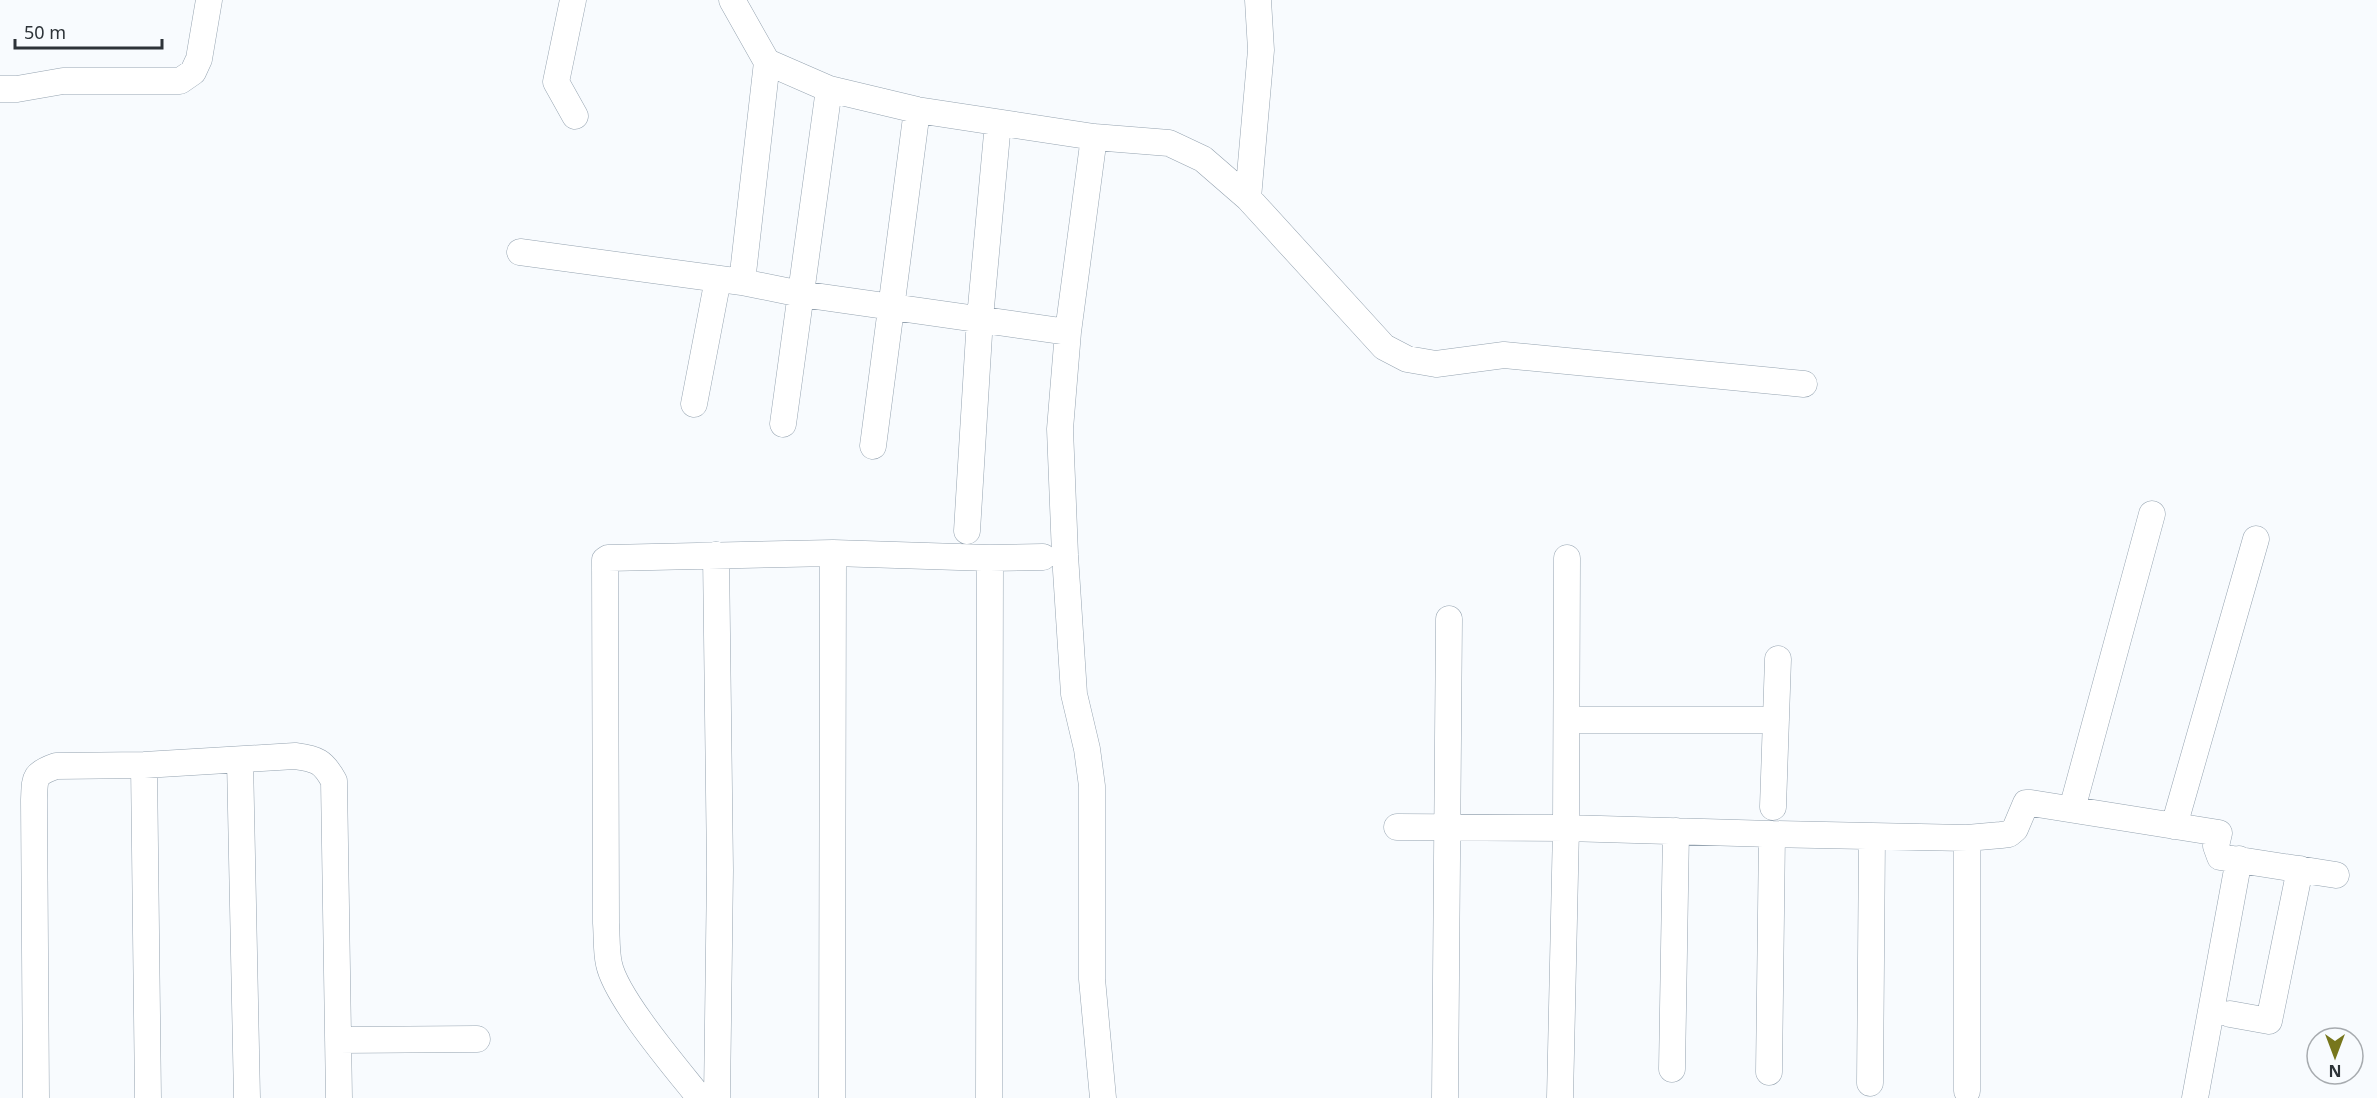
<svg xmlns="http://www.w3.org/2000/svg" width="2377" height="1098" viewBox="0 0 2377 1098" font-family="'Noto Sans',sans-serif">
<style>
.lines{fill:none;stroke-linecap:round;stroke-linejoin:round}
.minor-casing{stroke:#95a3b0;stroke-width:27}
.minor{stroke:#fff;stroke-width:26}
</style>
<rect width="100%" height="100%" fill="#f8fbfe"/>
<g class="lines">
<!-- minor casing -->
<g class="minor-casing">
<path id="minor" d="M573,0L556,82L575,116
M732,0L767,62L829,89L917,110L1094,137L1169,143L1203,159L1248,198L1384,347L1407,359L1436,364L1504,355L1804,384
M0,89H17L63,81H180L193,72L199,59L209,0
M1094,137L1068,332L1060,429L1065,555L1074,694L1087,749L1092,786V979L1103,1098
M1248,198L1261,50L1258,0
M520,252L742,282L801,294L1068,332
M742,282L767,62
M694,404L718,279
M783,424L829,89
M873,446L917,110
M967,531L980,318L998,123
M716,555L720,870L717,1098
M1567,720H1776
M240,760L247,1098
M144,765L148,1098
M1773,807L1778,659
M2072,809L2152,514
M2174,826L2256,539
M1397,827L1566,828L1772,834L1769,1072
M1772,834L1967,838L2001,835L2009,834L2015,829L2026,803H2031L2219,833L2216,846L2220,857L2336,875
M1967,838V1091
M2230,1014L2269,1021L2300,869
M338,1040L477,1039
M1672,1069L1676,831
M1870,1083L1872,837
M36,1098L34,800C35,778 33,774 56,766L144,765L295,756C317,759 323,761 334,781L339,1098
M700,1098C677,1069 616,998 609,964C606,951 607,936 606,923L605,560L608,558L833,553L990,558L1043,557
M832,1098L833,553
M989,1098L990,558
M1445,1098L1449,619
M1560,1098L1566,828L1567,558
M2195,1098L2239,859"/>
</g>
<!-- minor -->
<use href="#minor" class="minor"/>
</g>
<!-- north arrow -->
<g transform="translate(2335 1056) rotate(180)"><circle r="28" fill="#f8fbfe" stroke="#a7abaf" stroke-width="1.5"/>
<path d="M0-4.5L10 22L0 15L-10 22Z" fill="#77761c"/>
<text y="-9" font-size="16" font-weight="bold" text-anchor="middle" fill="#2d3338">N</text>
</g>
<!-- scale -->
<path d="M15 39v9h147v-9" fill="none" stroke="#2d3338" stroke-width="3"/>
<text x="24" y="39" font-size="18" fill="#2d3338" stroke="#f8fbfe" stroke-width="4.5" paint-order="stroke">50 m</text>
</svg>
